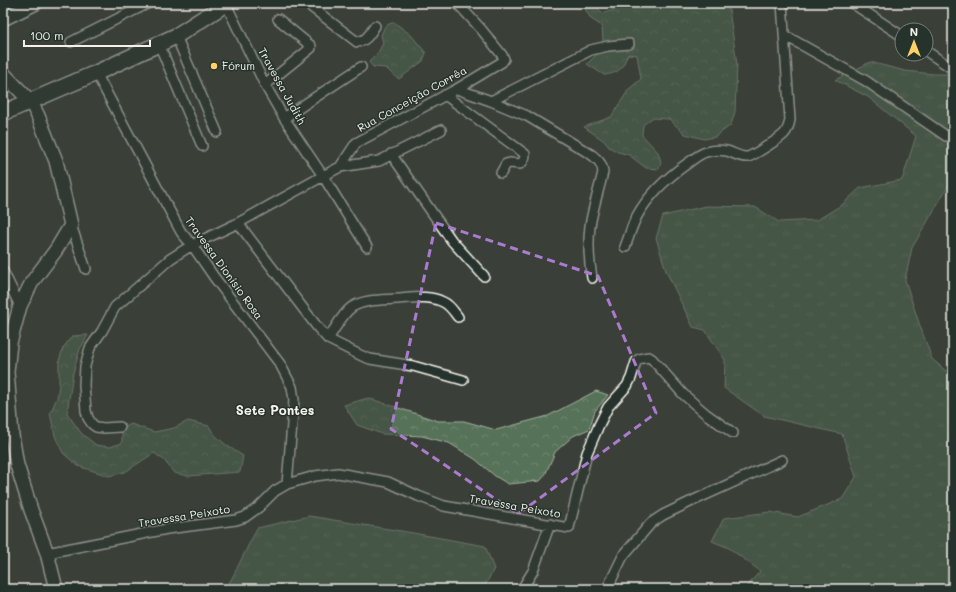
<svg xmlns="http://www.w3.org/2000/svg" width="956" height="592" viewBox="0 0 956 592" font-family="Mali,sans-serif">
<style>
.grass{fill:url(#grass-tufts);stroke:#a6b2a0}
.forest{fill:url(#forest-crowns);stroke:#a6b2a0}
.lines{fill:none;stroke-linecap:round;stroke-linejoin:round}
.street-casing{stroke:#f4f1e8;stroke-width:12}
.secondary-casing{stroke:#f4f1e8;stroke-width:16}
.primary-casing{stroke:#f4f1e8;stroke-width:18}
.street{stroke:#26332d;stroke-width:9}
.secondary{stroke:#26332d;stroke-width:13}
.primary{stroke:#26332d;stroke-width:15}
.marked{fill:none;stroke:#ab7bcf;stroke-width:3;stroke-dasharray:8 5;stroke-linejoin:round}
.poi-dot{fill:#ffd166;stroke:#26332d;stroke-width:1.5}
.labels{text-anchor:middle;stroke-width:3;stroke-linejoin:round;paint-order:stroke}
.poi-label{font-size:11px;fill:#f4f1e8;stroke:#26332d;text-anchor:start}
.street-label{font-size:11px;fill:#f4f1e8;stroke:#26332d}
.quarter-label{font-size:13px;font-weight:bold;fill:#f4f1e8;stroke:#26332d}
</style>
<defs>
<pattern id="grass-tufts" width="24" height="20" patternUnits="userSpaceOnUse"><rect width="24" height="20" fill="#577258"/><path d="M3 7l-1-3M5 7V3M7 7l1-3M15 17l-1-3M17 17v-4M19 17l1-3" fill="none" stroke="#708770"/></pattern>
<pattern id="forest-crowns" width="20" height="18" patternUnits="userSpaceOnUse"><rect width="20" height="18" fill="#577258"/><path d="M2 6a3 3 0 1 1 6 0M12 15a3 3 0 1 1 6 0" fill="none" stroke="#708770"/></pattern>
</defs>
<rect width="100%" height="100%" fill="#3a4039"/>
<filter id="ink" filterUnits="userSpaceOnUse"><feTurbulence type="fractalNoise" baseFrequency=".025" numOctaves="2"/><feDisplacementMap in="SourceGraphic" scale="8" xChannelSelector="R" yChannelSelector="G"/><feConvolveMatrix kernelMatrix="1 2 1 2 8 2 1 2 1" color-interpolation-filters="sRGB"/></filter>
<g filter="url(#ink)">
<!-- grass -->
<path class="grass" d="M870,62L905,71L934,74H953V175L950,183L912,248L905,280L918,320L932,359L953,377V589H745L760,571L729,548L712,541L724,518L770,512L798,517L842,499L856,477L842,434L764,416L724,388L725,360L705,330L693,327L666,271L656,238L663,216L706,206L755,207L779,222L817,220L843,204L860,188L902,180L916,136L868,97L835,80Z
M309,516L413,533L485,546L494,569L483,589H220L230,582L257,528Z"/>
<!-- forest -->
<path class="forest" d="M587,3L595,4L600,11L604,13L613,10L623,3H729V10L737,64L735,112L731,125L715,137L704,139L685,134L669,119L652,118L643,125L642,135L658,152L661,162L659,169L646,168L629,155L618,152L609,147L603,140L584,127L611,117L629,89L641,79L637,55L628,54C622,68 621,73 604,75L587,64L599,52L600,45L603,41L602,26L591,19L584,7Z
M394,22L411,35L426,53L423,61L399,79L392,74L386,68L373,67L369,62L378,53L383,43L381,35L385,26Z
M88,335L80,349L73,373L67,413L81,433L96,445L110,447L122,443V429L131,424L154,432L174,428L188,421L209,426C216,440 231,448 243,456L240,472L188,476L174,473L164,460L154,453L125,472L109,476L78,466L63,453L55,436L50,413L57,398L59,384V361L63,348L72,336Z
M596,391L608,395L595,411L589,429L573,436L555,452L545,475L540,481L508,484L495,476L475,459L449,443L422,436L382,434L357,425L344,405L368,398L438,421H464L496,430L548,416Z"/>
<g class="lines">
<!-- street casing -->
<g class="street-casing">
<path id="street" d="M306,3L357,42C367,41 370,33 375,26
M852,3L902,36
M226,4L265,85L284,118L323,176L367,247
M784,35L866,81L946,136
M176,36L217,132
M71,42L149,3
M159,44L202,146
M926,51L953,69
M96,73L181,232L192,245L214,277L280,364L292,387L294,400L287,484
M265,85L311,48V46L278,19
M457,89L491,101L527,116L592,155C598,160 602,163 603,172C599,190 593,207 590,226C588,243 589,261 592,278
M445,95L525,154C525,159 524,161 520,164L510,163L506,164L501,173
M491,101L591,50L608,46L629,44
M284,118L361,67
M391,154L452,241L484,276
M340,167L379,161L441,130
M238,223L318,328L328,339L362,356L370,359L413,366L463,380
M71,225L86,269
M625,247C629,237 632,225 637,216C649,194 668,177 688,163C694,159 699,154 706,152C712,150 721,150 727,151C734,153 741,158 748,157C754,155 779,139 784,134C788,130 789,125 790,120L782,3
M3,271L20,306
M328,339C335,329 342,314 352,307C365,299 383,300 397,299C413,298 429,295 443,302C450,305 454,312 458,317
M120,427L104,428L96,427L92,424L88,418L86,411L84,385L85,366L90,348L102,331L115,307L170,259L192,245L238,223L323,176L340,167L356,143L457,89L502,62L504,59L502,55L481,29L457,3
M47,553L167,529L236,520L245,517L259,507L275,491L287,484L315,476L338,473L388,482L418,496L444,506L569,528L587,453L599,425L608,407L627,386L631,378L636,362L639,359L643,358L649,357L652,359L683,394L706,414L733,433
M522,589L533,571L550,524
M607,589L623,556L651,523L663,515L690,502L782,460"/>
</g>
<!-- secondary casing -->
<g class="secondary-casing">
<path id="secondary" d="M3,19L36,3
M3,73L31,102L38,116L56,161L71,225L56,250L32,282L20,306L10,343L7,372L12,435L17,465L31,510L47,553L56,589"/>
</g>
<!-- primary casing -->
<g class="primary-casing">
<path id="primary" d="M3,113L96,73L176,36L227,3"/>
</g>
<!-- street -->
<use href="#street" class="street"/>
<!-- secondary -->
<use href="#secondary" class="secondary"/>
<!-- primary -->
<use href="#primary" class="primary"/>
</g>
</g>
<!-- marked area -->
<path d="M0 0H956V592H0ZM436,223L598,276L656,413L518,514L391,429Z" fill="#3a4039" fill-opacity=".55" fill-rule="evenodd"/>
<path class="marked" d="M436,223L598,276L656,413L518,514L391,429Z"/>
<!-- markers -->
<circle class="poi-dot" cx="214" cy="66" r="4"/>
<g class="labels">
<!-- poi labels -->
<g class="poi-label">
<text x="222" y="70">Fórum</text>
</g>
<!-- street labels -->
<g class="street-label">
<text transform="translate(282 86) rotate(61)" y="4">Travessa Judith</text>
<text transform="translate(412 99) rotate(-29)" y="4">Rua Conceição Corrêa</text>
<text transform="translate(224 268) rotate(54)" y="4">Travessa Dionísio Rosa</text>
<text transform="translate(515 506) rotate(10)" y="4">Travessa Peixoto</text>
<text transform="translate(184 516) rotate(-9)" y="4">Travessa Peixoto</text>
</g>
<!-- quarter labels -->
<g class="quarter-label">
<text x="275" y="415">Sete Pontes</text>
</g>
</g>
<!-- margin -->
<rect width="956" height="592" fill="none" stroke="#26332d" stroke-width="16"/>
<rect x="8" y="8" width="940" height="576" fill="none" stroke="#f4f1e8" stroke-width="1.5" filter="url(#ink)"/>
<!-- north arrow -->
<g transform="translate(914 42)"><circle r="19" fill="#26332d" stroke="#787f78"/>
<path d="M0-3L7 15L0 10L-7 15Z" fill="#ffd166"/>
<text y="-6" font-size="11" font-weight="bold" text-anchor="middle" fill="#f4f1e8">N</text>
</g>
<!-- scale -->
<path d="M24 40v6h126v-6" fill="none" stroke="#f4f1e8" stroke-width="2"/>
<text x="30" y="40" font-size="12" fill="#f4f1e8" stroke="#26332d" stroke-width="3" paint-order="stroke">100 m</text>
</svg>
